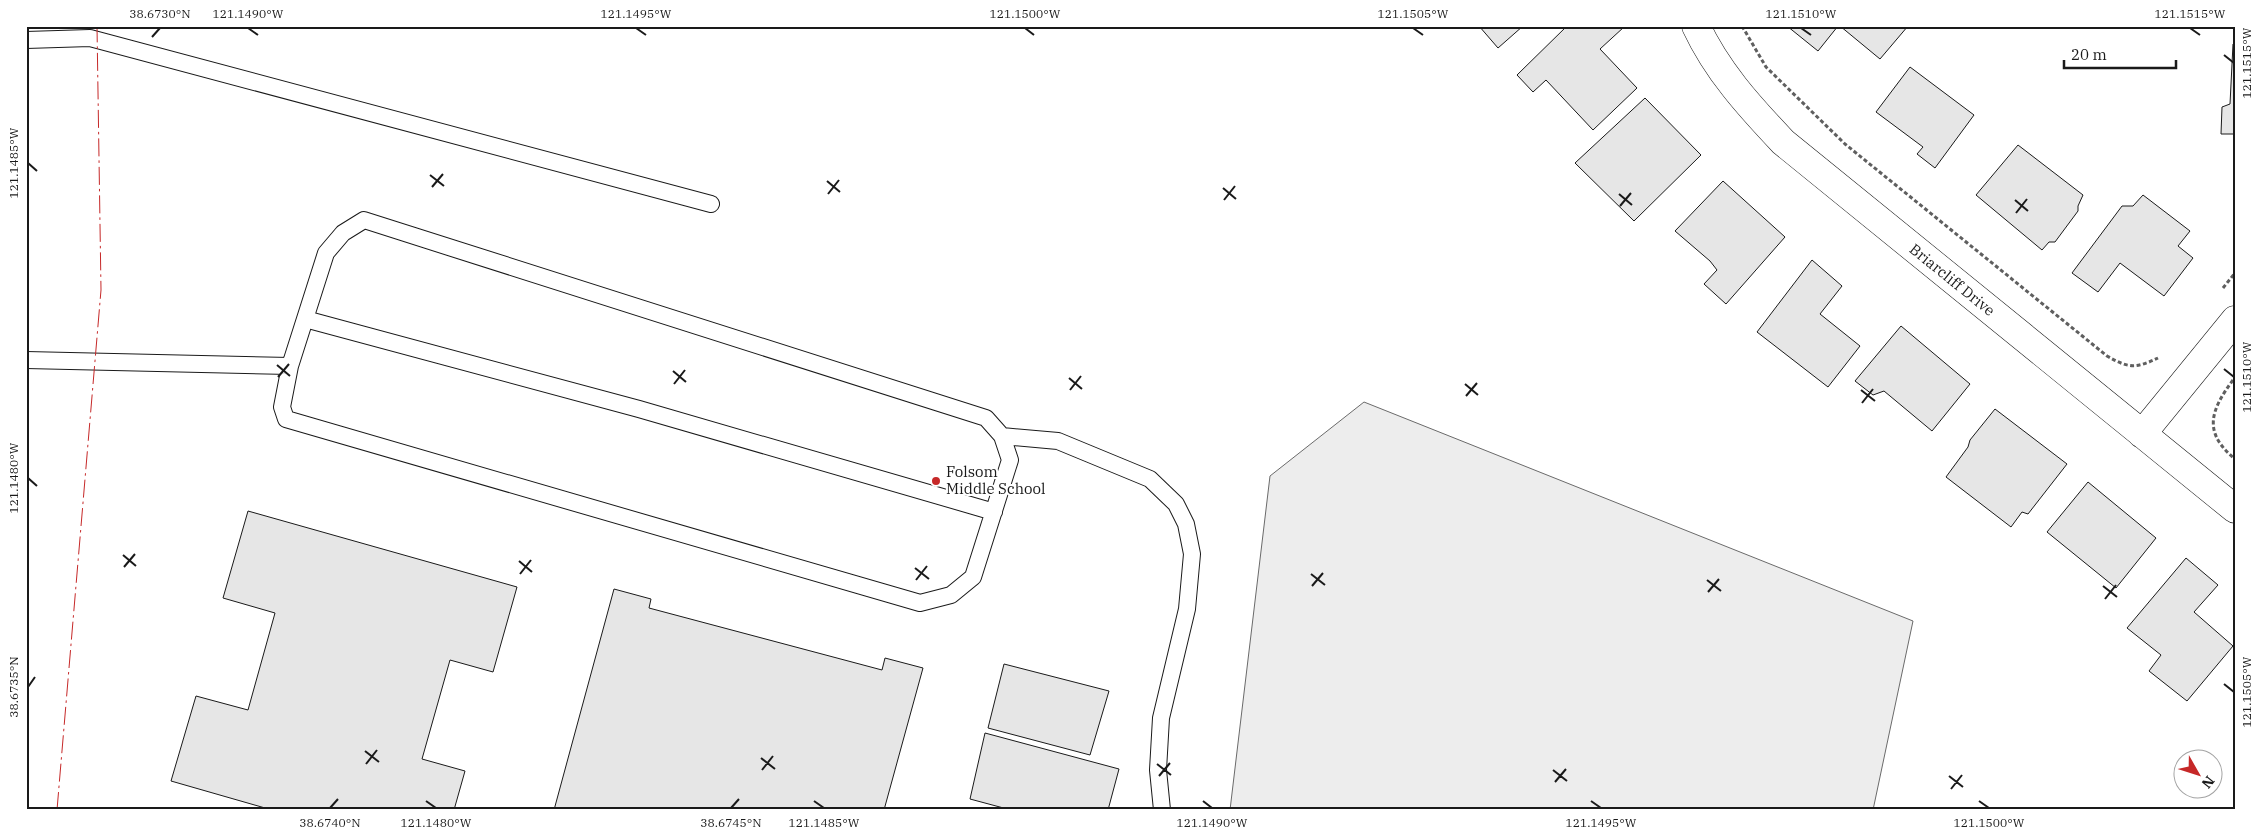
<svg xmlns="http://www.w3.org/2000/svg" width="2261" height="836" viewBox="0 0 2261 836" font-family="'IBM Plex Serif',serif">
<style>
.built{fill:#ededed;stroke:#6a6a6a}
.building{fill:#e6e6e6;stroke:#1a1a1a}
.lines{fill:none;stroke-linecap:round;stroke-linejoin:round}
.lane-casing{stroke:#1a1a1a;stroke-width:18}
.street-casing{stroke:#1a1a1a;stroke-width:29}
.path{stroke:#5f5f5f;stroke-width:3;stroke-dasharray:4 2.5;stroke-linecap:butt}
.lane{stroke:#fff;stroke-width:16}
.street{stroke:#fff;stroke-width:28}
.power{stroke:#c62828;stroke-width:1;stroke-dasharray:18 4 2.5 4;stroke-linecap:butt}
.ticks{fill:none;stroke:#1a1a1a;stroke-width:2}
.poi-dot{fill:#c62828;stroke:#fff;stroke-width:2}
.labels{text-anchor:middle;stroke-width:4;stroke-linejoin:round;paint-order:stroke}
.street-label{font-size:15px;fill:#1a1a1a;stroke:#fff}
.poi-label{font-size:15px;fill:#1a1a1a;stroke:#fff;text-anchor:start}
.neatline{fill:none;stroke:#1a1a1a;stroke-width:2}
.ticks-label{font-size:12px;text-anchor:middle;fill:#1a1a1a}
</style>
<rect width="100%" height="100%" fill="#fff"/>
<!-- built -->
<path class="built" d="M1364,402L1913,621L1873,810H1230L1270,476Z"/>
<!-- building -->
<path class="building" d="M1479,26H1523L1498,48Z
M1567,26L1624,27L1600,49L1637,88L1593,130L1546,80L1533,92L1517,75Z
M1787,26H1838L1818,51Z
M1840,26H1908L1880,59Z
M2233,44H2235V134H2221L2222,107L2230,104Z
M1910,67L1974,115L1935,168L1917,154L1923,147L1876,112Z
M1645,98L1701,155L1634,221L1575,163Z
M2018,145L2083,195L2078,206V211L2055,242H2049L2042,250L1976,195Z
M1723,181L1785,237L1726,304L1704,284L1717,270L1710,261L1675,231Z
M2143,195L2190,231L2178,246L2193,258L2164,296L2120,263L2098,292L2072,273L2122,206H2133Z
M1812,260L1842,286L1820,314L1860,346L1828,387L1757,332Z
M1901,326L1970,384L1932,431L1884,391L1873,395L1855,381Z
M1995,409L2067,464L2028,514L2022,512L2011,527L1946,477L1968,447L1970,440Z
M2088,482L2156,538L2116,588L2047,532Z
M248,511L517,587L493,672L450,660L422,759L465,771L454,810H272L171,781L196,696L248,710L275,613L223,598Z
M2186,558L2218,585L2194,612L2233,646L2187,701L2149,671L2161,655L2127,628Z
M614,589L651,599L649,608L882,670L885,658L923,668L884,810H554Z
M1004,664L1109,691L1090,755L988,728Z
M985,733L1119,769L1108,810H1011L970,799Z"/>
<g class="lines">
<!-- lane casing -->
<g class="lane-casing">
<path id="lane" d="M26,40L90,38L711,204
M364,220L986,418L1002,436L1010,460L973,577L951,595L920,603L286,419L282,407L290,366L326,253L343,233Z
M305,319L639,409L994,512
M26,360L290,366
M1002,436L1058,441L1150,479L1176,504L1186,524L1192,554L1187,609L1161,718L1158,770L1162,810"/>
</g>
<!-- street casing -->
<g class="street-casing">
<path id="street" d="M1696,26C1717,71 1749,106 1783,142L2235,509
M2142,434L2235,320"/>
</g>
<!-- path -->
<path class="path" d="M1742,26L1766,67L1845,144L2107,356C2128,368 2135,369 2158,358
M2223,288L2235,273
M2233,380C2211,410 2202,432 2235,459"/>
<!-- lane -->
<use href="#lane" class="lane"/>
<!-- street -->
<use href="#street" class="street"/>
<!-- power -->
<path class="power" d="M57,810L101,290L97,26"/>
</g>
<!-- ticks -->
<path class="ticks" d="M248,28L258,35M636,28L646,35M1025,28L1034,35M1413,28L1423,35M1801,28L1811,35M2190,28L2200,35M152,37L160,28M2224,55L2234,63M28,163L37,171M430,175L444,186M827,181L840,192M432,187L443,174M1223,188L1236,199M828,194L839,180M1619,194L1632,205M1224,200L1235,186M2015,200L2028,211M1620,206L1631,193M2016,213L2027,199M277,365L290,376M2224,369L2234,377M673,371L686,382M278,377L289,364M1069,378L1082,389M674,384L685,370M1465,384L1478,395M1070,390L1081,376M1861,390L1875,401M1466,396L1477,383M1862,403L1873,389M28,478L37,486M123,555L136,566M519,561L532,572M124,567L135,554M915,568L929,579M520,574L531,560M1311,574L1325,585M916,580L927,566M1707,580L1721,591M1312,586L1323,573M2103,586L2117,597M1708,592L1719,579M2105,599L2116,585M2224,684L2234,692M28,687L35,677M365,751L379,762M761,758L775,769M366,764L377,750M1157,764L1171,775M762,770L773,756M1553,770L1567,781M1159,776L1170,763M1949,776L1963,787M1555,782L1566,769M1951,789L1962,775M426,801L436,808M814,801L824,808M1203,801L1212,808M1591,801L1601,808M1979,801L1989,808M330,808L338,799M731,808L739,799"/>
<!-- markers -->
<circle class="poi-dot" cx="936" cy="481" r="5"/>
<g class="labels">
<!-- street labels -->
<g class="street-label">
<text transform="translate(1952 280) rotate(39)" y="5">Briarcliff Drive</text>
</g>
<!-- poi labels -->
<g class="poi-label">
<text x="946" y="477">Folsom<tspan x="946" dy="17">Middle School</tspan></text>
</g>
</g>
<!-- border -->
<rect width="2261" height="836" fill="none" stroke="#ffffff" stroke-width="55"/>
<!-- north arrow -->
<g transform="translate(2198 774) rotate(129)"><circle r="24" fill="#ffffff" stroke="#a3a3a3"/>
<path d="M0-4L9 19L0 12L-9 19Z" fill="#c62828"/>
<text y="-8" font-size="14" font-weight="bold" text-anchor="middle" fill="#1a1a1a">N</text>
</g>
<!-- scale -->
<path d="M2064 60v8h112v-8" fill="none" stroke="#1a1a1a" stroke-width="2.5"/>
<text x="2071" y="60" font-size="15" fill="#1a1a1a" stroke="#ffffff" stroke-width="4" paint-order="stroke">20 m</text>
<rect x="28" y="28" width="2206" height="780" class="neatline"/>
<g class="ticks-label">
<text x="160" y="18">38.6730°N</text>
<text x="248" y="18">121.1490°W</text>
<text x="636" y="18">121.1495°W</text>
<text x="1025" y="18">121.1500°W</text>
<text x="1413" y="18">121.1505°W</text>
<text x="1801" y="18">121.1510°W</text>
<text x="2190" y="18">121.1515°W</text>
<text transform="translate(2247 63) rotate(-90)" y="4">121.1515°W</text>
<text transform="translate(14 163) rotate(-90)" y="4">121.1485°W</text>
<text transform="translate(2247 377) rotate(-90)" y="4">121.1510°W</text>
<text transform="translate(14 478) rotate(-90)" y="4">121.1480°W</text>
<text transform="translate(14 687) rotate(-90)" y="4">38.6735°N</text>
<text transform="translate(2247 692) rotate(-90)" y="4">121.1505°W</text>
<text x="330" y="827">38.6740°N</text>
<text x="436" y="827">121.1480°W</text>
<text x="731" y="827">38.6745°N</text>
<text x="824" y="827">121.1485°W</text>
<text x="1212" y="827">121.1490°W</text>
<text x="1601" y="827">121.1495°W</text>
<text x="1989" y="827">121.1500°W</text>
</g>
</svg>
